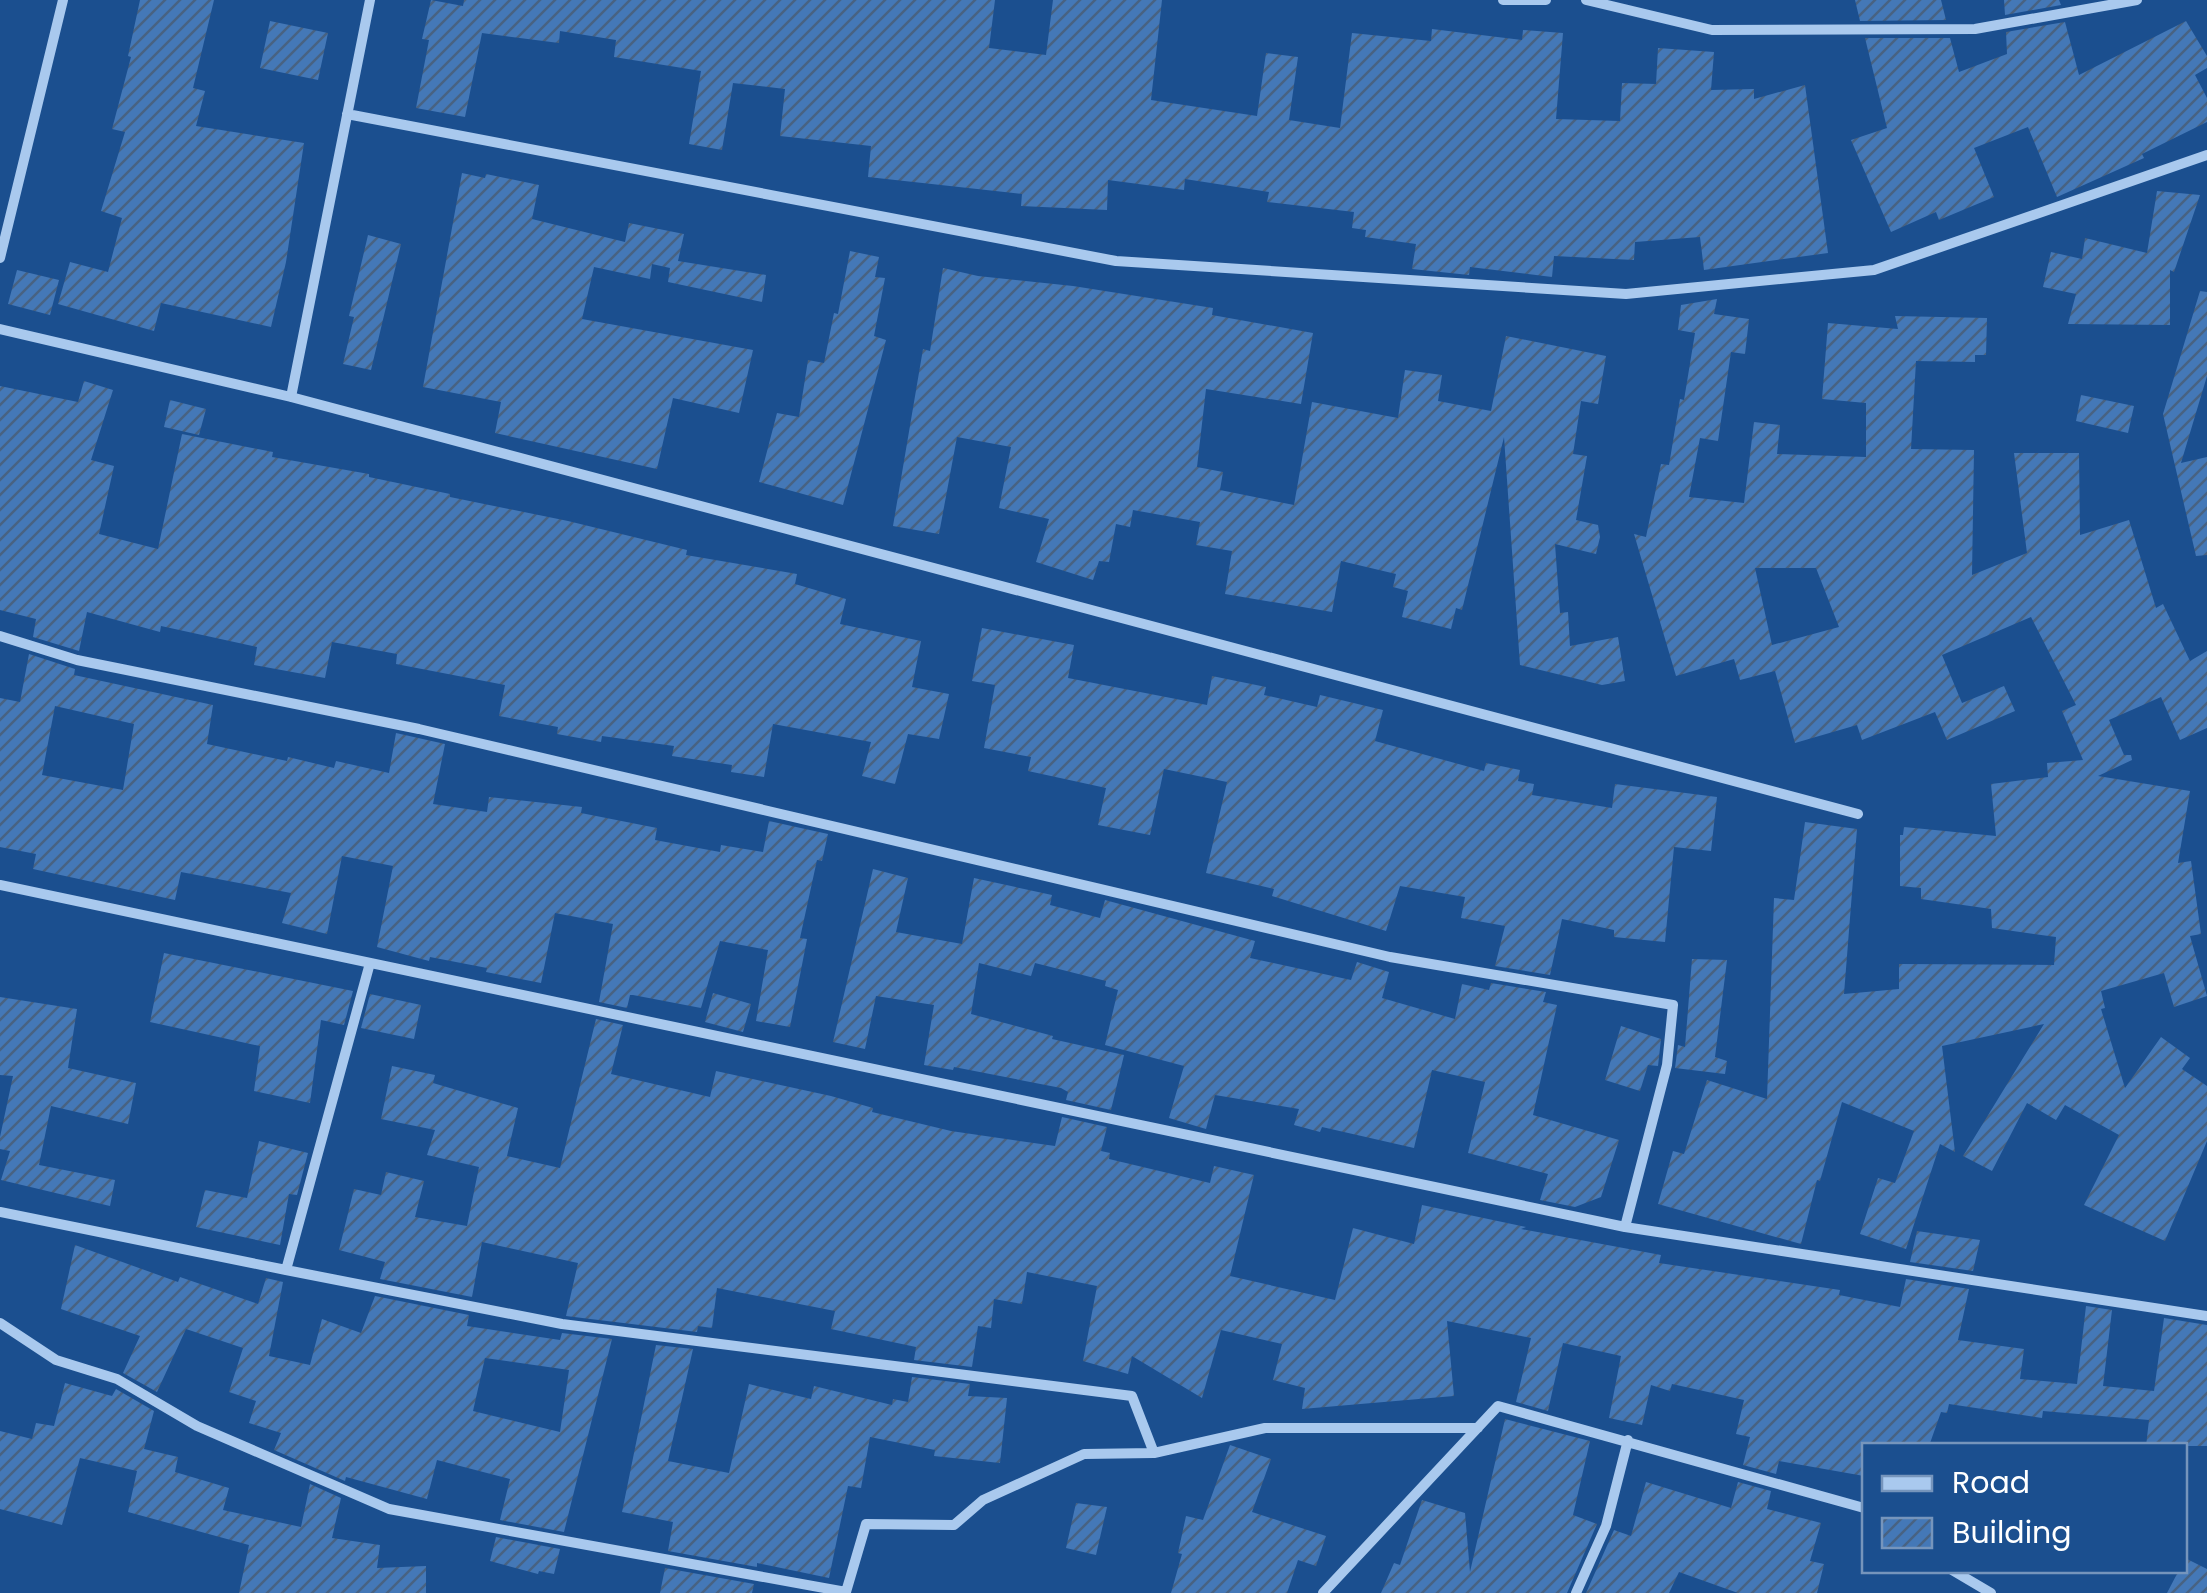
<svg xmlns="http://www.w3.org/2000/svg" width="2207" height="1593" viewBox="0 0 2207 1593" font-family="Poppins,sans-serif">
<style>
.building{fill:url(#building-hatch);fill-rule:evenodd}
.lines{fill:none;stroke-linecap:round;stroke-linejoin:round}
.minor{stroke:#a9c9ee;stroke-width:10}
</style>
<defs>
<pattern id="building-hatch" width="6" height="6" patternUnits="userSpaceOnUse" patternTransform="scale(2.5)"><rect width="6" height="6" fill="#4478b7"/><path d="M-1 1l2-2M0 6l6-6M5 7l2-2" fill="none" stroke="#486282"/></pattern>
</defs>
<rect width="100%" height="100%" fill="#1b4f8f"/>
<!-- building -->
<path class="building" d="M140,0H214L193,88L205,91L196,126L304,143L286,262L271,327L161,303L154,331L58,304L70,262L108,272L122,218L101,211L125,132L112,129L131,57L128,56Z
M431,0L463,6L464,0H995L989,48L1046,55L1053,0H1162L1151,100L1257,116L1266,53L1298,57L1289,120L1340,128L1352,33L1431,41L1432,29L1522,40L1523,30L1563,33L1556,119L1620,121L1622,83L1656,84L1658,48L1714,52L1711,90L1754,89V99L1805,85L1828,253L1704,270L1700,237L1635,242L1634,260L1554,256L1552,277L1470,267L1469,275L1412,269L1416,244L1365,237L1366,230L1352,228L1354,212L1267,202L1269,192L1185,179L1184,190L1108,180L1107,210L1021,206L1022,194L868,177L871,146L780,136L785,89L733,83L722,150L689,144L701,71L614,57L616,40L560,31L559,43L482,33L465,117L416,108L429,40L422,39Z
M1855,0H1941L1946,20L1860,21Z
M2004,0H2059L2061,5L2005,15Z
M270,21L328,33L318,80L260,68Z
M2186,21L2207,56V68L2195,75L2207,98V122L2142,154L2144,158L2057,197L2028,127L1974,148L1994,197L1939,220L1936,212L1891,232L1851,140L1887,128L1865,38H1950L1959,72L2007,54L2006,32L2065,22L2079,75Z
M462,173L485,178L486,174L539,185L532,219L625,242L629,223L684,234L678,261L766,275L762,302L668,282L670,268L652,264L650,279L594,267L582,319L753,350L739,413L673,398L657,469L495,433L501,402L423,387Z
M2157,191L2200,195L2174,272L2170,270V325L2068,324L2076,294L2043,287L2051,252L2082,259L2085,238L2147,253Z
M368,235L401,244L371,370L343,364L354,317L349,316Z
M850,251L879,257L875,277L885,278L874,336L886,340L843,505L759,482L777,413L799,417L808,360L824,363L834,313L838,314Z
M943,268L978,276L1073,286L1213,308L1212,315L1313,333L1301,404L1206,389L1197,467L1223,472L1220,490L1294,505L1312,402L1398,418L1405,370L1442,375L1438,401L1491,411L1506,336L1606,356L1598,404L1581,401L1573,454L1587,456L1576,520L1598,525L1600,537L1596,554L1555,544L1560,613L1568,612L1570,646L1618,637L1625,681L1602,685L1520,665L1504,437L1462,610L1456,608L1451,629L1402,617L1408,591L1393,587L1396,574L1341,561L1332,612L1225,594L1232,551L1196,545L1200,522L1133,510L1130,527L1116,524L1109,562L1099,561L1093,580L1036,562L1049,519L999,508L1011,447L957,437L939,534L893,526L923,349L930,351Z
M17,270L59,280L50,315L8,304Z
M2200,291L2207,292V376L2181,463L2207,457V555L2196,556L2163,414Z
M1717,299L1714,314L1749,319L1745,354L1731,352L1718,441L1700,438L1689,497L1744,503L1754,422L1780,425L1777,454L1866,457V403L1822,399L1828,323L1898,329L1895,316L1987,318L1986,355H1975V362L1916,361L1911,449L1974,450L1972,575L2027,553L2014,453H2079L2080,535L2129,520L2156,608L2163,604L2190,661L2207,651V728L2180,740L2161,697L2109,720L2124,755H2131L2132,760L2098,776L2190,791L2178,863L2191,861L2201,934L2190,936L2207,996L2174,1007L2164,973L2101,991L2105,1008L2101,1009L2125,1088L2161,1037L2190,1058L2182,1069L2207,1086V1141L2165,1241L2084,1205L2119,1135L2065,1105L2056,1120L2027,1103L1992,1171L1963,1156L2044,1024L1942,1046L1955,1152L1940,1144L1906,1249L1860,1234L1878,1178L1895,1183L1914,1131L1842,1102L1820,1181L1817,1180L1801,1244L1658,1204L1673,1151L1684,1154L1707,1080L1767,1099L1774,898L1794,900L1805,822L1857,829L1844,994L1899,989V964L2054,965L2056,937L1992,928L1991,909L1921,899V888L1900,886V835H1903L1904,827L1996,836L1991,784L2048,777L2047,763L2083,760L2062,711L2076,705L2031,617L1942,655L1962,703L2004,686L2015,711L1947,740L1935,712L1862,740L1857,725L1795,743L1775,671L1740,680L1734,659L1676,676L1634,534L1646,537L1661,464L1669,465L1680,399L1684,400L1695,333L1678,330L1681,305ZM1755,568H1816L1839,627L1772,645Z
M84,381L113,390L91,460L114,466L99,534L158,549L182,434L273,452L272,457L369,474V477L450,494V497L568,521L687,550L686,555L797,574L795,584L846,599L840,624L921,641L912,687L949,694L939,739L908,734L895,784L862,776L871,742L773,724L764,777L731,772L732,765L672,756L674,746L602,736L601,742L557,734L558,727L499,716L505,685L396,664L397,654L332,642L325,678L254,665L257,647L161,626L160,632L87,612L79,651L33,637L36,619L0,610V386L78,402Z
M2081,395L2134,406L2128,433L2076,421Z
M170,400L206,409L199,435L164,427Z
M982,628L1074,645L1068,678L1207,705L1212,676L1266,687L1264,695L1317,707L1320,695L1383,710L1375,741L1484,771L1486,763L1520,770L1518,781L1534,784L1532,795L1612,808L1615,784L1717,797L1711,851L1674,847L1665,942L1614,937V930L1562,919L1550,975L1495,966L1505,926L1461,918L1465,897L1400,886L1386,931L1272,896L1274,889L1206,873L1227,782L1164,769L1150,835L1098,825L1106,788L1028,771L1031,757L984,748L995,685L972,681Z
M29,654L75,669L74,675L213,705L207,744L287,761L288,757L334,768L336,761L389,773L396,733L445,744L433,804L487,812L489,797L582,807L581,813L657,828L655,840L720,852L721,845L763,852L769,821L828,834L822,861L817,860L800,938L807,939L790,1027L756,1021L768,950L720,941L701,1008L633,995H630L627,1008L599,1002L613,924L555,913L541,983L486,972L487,968L430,957L429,961L377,947L393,866L342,856L327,934L282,923L291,893L181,872L175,900L33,869L36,854L0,847V698L20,702ZM55,706L134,724L123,790L42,775Z
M873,869L908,878L896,932L962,944L974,878L1052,895L1050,905L1100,918L1105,900L1255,941L1250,958L1351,980L1357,962L1389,972L1382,998L1455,1019L1462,984L1489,990L1491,983L1546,992L1543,1002L1557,1005L1533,1115L1619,1140L1601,1197L1575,1207L1540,1200L1548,1174L1468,1153L1485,1082L1432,1070L1414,1148L1322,1127L1320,1132L1294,1125L1299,1109L1215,1095L1206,1129L1169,1118L1184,1066L1105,1045L1118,990L1105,986L1106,981L1035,963L1031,976L979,963L971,1014L1053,1036L1052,1039L1124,1055L1111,1110L1066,1100L1068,1092L1061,1088L954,1067L953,1070L924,1065L934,1005L876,996L865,1049L833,1042Z
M164,953L353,991L344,1025L321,1020L310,1103L254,1091L260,1046L150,1022Z
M1692,959L1727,960L1715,1057L1727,1061L1725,1074L1675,1068L1678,1045L1685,1047Z
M713,993L751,1004L743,1032L705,1022Z
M370,994L421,1005L414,1039L361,1028Z
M0,997L77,1009L68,1068L136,1083L128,1124L51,1106L39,1165L115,1180L110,1206L1,1180L10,1151L0,1149V1137L13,1076L0,1075Z
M596,1019L623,1025L611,1074L710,1097L716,1071L831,1096L873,1108L872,1112L951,1131L1055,1146L1062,1117L1107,1127L1101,1151L1110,1153L1109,1159L1210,1183L1214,1166L1254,1175L1230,1276L1335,1300L1353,1228L1414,1244L1422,1205L1526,1227L1521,1229L1661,1255L1659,1263L1840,1290L1839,1295L1900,1307L1906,1279L1969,1289L1958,1340L2024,1349L2020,1379L2077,1384L2086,1306L2112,1310L2103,1386L2154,1391L2164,1318L2207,1325V1446H2146L2149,1420L2043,1411L2042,1418L1949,1404L1947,1413L1941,1412L1929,1446H1864V1476L1779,1461L1776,1474L1743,1465L1750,1437L1736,1434L1744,1400L1672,1384L1670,1391L1651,1385L1642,1425L1609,1418L1621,1356L1563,1343L1548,1411L1516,1402L1531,1338L1447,1321L1454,1396L1302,1409L1305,1388L1273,1380L1282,1344L1221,1330L1202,1398L1132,1356L1128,1374L1083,1361L1097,1286L1027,1272L1022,1304L994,1299L991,1328L978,1326L972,1367L914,1360L916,1347L831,1329L835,1311L717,1288L712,1328L698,1326L697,1332L566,1316L578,1263L482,1242L472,1297L380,1279L385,1262L339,1250L354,1189L381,1195L386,1172L424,1181L415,1217L467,1226L479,1167L427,1155L435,1130L381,1119L392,1066L435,1075L433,1083L518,1108L507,1156L560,1168Z
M1621,1026L1661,1039L1658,1066L1648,1065L1640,1091L1605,1080Z
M259,1141L308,1153L297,1195L289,1194L280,1245L196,1227L205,1190L247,1198Z
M1917,1231L1980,1240L1973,1271L1910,1262Z
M75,1245L178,1282L180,1277L258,1304L266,1278L283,1282L269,1356L310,1365L322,1319L361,1333L375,1296L469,1315L467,1326L560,1340L562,1333L612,1339L564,1532L500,1520L510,1479L437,1460L427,1499L346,1477L345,1481L274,1450L281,1433L249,1423L256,1401L229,1392L243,1348L186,1329L157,1392L123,1373L140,1336L61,1309ZM485,1358L569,1370L560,1432L473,1411Z
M656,1345L693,1349L668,1461L729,1473L749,1384L811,1399L814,1386L892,1405L893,1399L908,1402L912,1377L970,1384L968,1396L1007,1398L1000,1463L934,1456L935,1450L870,1437L861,1488L848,1486L829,1578L757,1563V1567L668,1551L673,1522L622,1512Z
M65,1383L112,1396L116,1389L154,1411L144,1449L178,1457L175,1472L229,1488L223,1510L301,1527L310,1484L341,1498L332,1538L380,1545L377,1568L426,1566V1593H239L249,1545L128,1512L137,1471L80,1458L62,1525L0,1509V1431L32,1439L36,1423L54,1426Z
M1505,1419L1590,1441L1573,1515L1597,1524L1567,1593H1381L1394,1563L1400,1565L1422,1500L1465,1513L1470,1572Z
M1230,1445L1271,1459L1252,1512L1326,1536L1316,1566L1298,1560L1287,1593H1171L1182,1554L1178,1553L1186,1516L1203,1520Z
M1646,1482L1731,1508L1738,1482L1771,1491L1767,1509L1821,1523L1810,1561L1824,1564L1817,1593H1738L1679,1572L1669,1593H1586L1614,1530L1631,1536Z
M1076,1503L1107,1507L1096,1555L1066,1548Z
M496,1537L560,1549L554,1574L539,1571L538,1574L490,1561Z
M2185,1558L2207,1569V1593H2167L2179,1570H2184Z
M665,1568L754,1584L752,1593H660Z"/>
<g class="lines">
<!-- minor -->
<path class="minor" d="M1503,0H1546
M1586,0L1712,30L1975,29L2137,0
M347,114L1116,261L1626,294L1874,270L2207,155
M0,258L63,0
M0,329L291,397L1858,814
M291,397L370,0
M0,636L77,660L419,729L1390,957L1673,1005L1667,1065L1625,1227
M0,885L1625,1227L2207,1316
M370,963L286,1270L562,1324L1132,1396L1154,1453L1265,1428H1478
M0,1212L286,1270
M0,1323L56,1360L117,1379L197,1426L389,1509L846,1592L866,1524L954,1525L983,1500L1084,1454L1154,1453
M1952,1570L1991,1593
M1323,1593L1498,1406L1864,1508
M1576,1593L1606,1526L1628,1440"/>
</g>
<!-- legend -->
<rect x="1862" y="1443" width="325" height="130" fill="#1b4f8f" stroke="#7695bc" stroke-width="2.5"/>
<rect x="1882" y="1476" width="50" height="15" fill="#a9c9ee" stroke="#7695bc" stroke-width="2.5"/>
<text x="1952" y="1493" font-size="30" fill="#ffffff">Road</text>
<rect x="1882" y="1518" width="50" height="30" fill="url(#building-hatch)" stroke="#7695bc" stroke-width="2.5"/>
<text x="1952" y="1543" font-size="30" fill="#ffffff">Building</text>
</svg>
